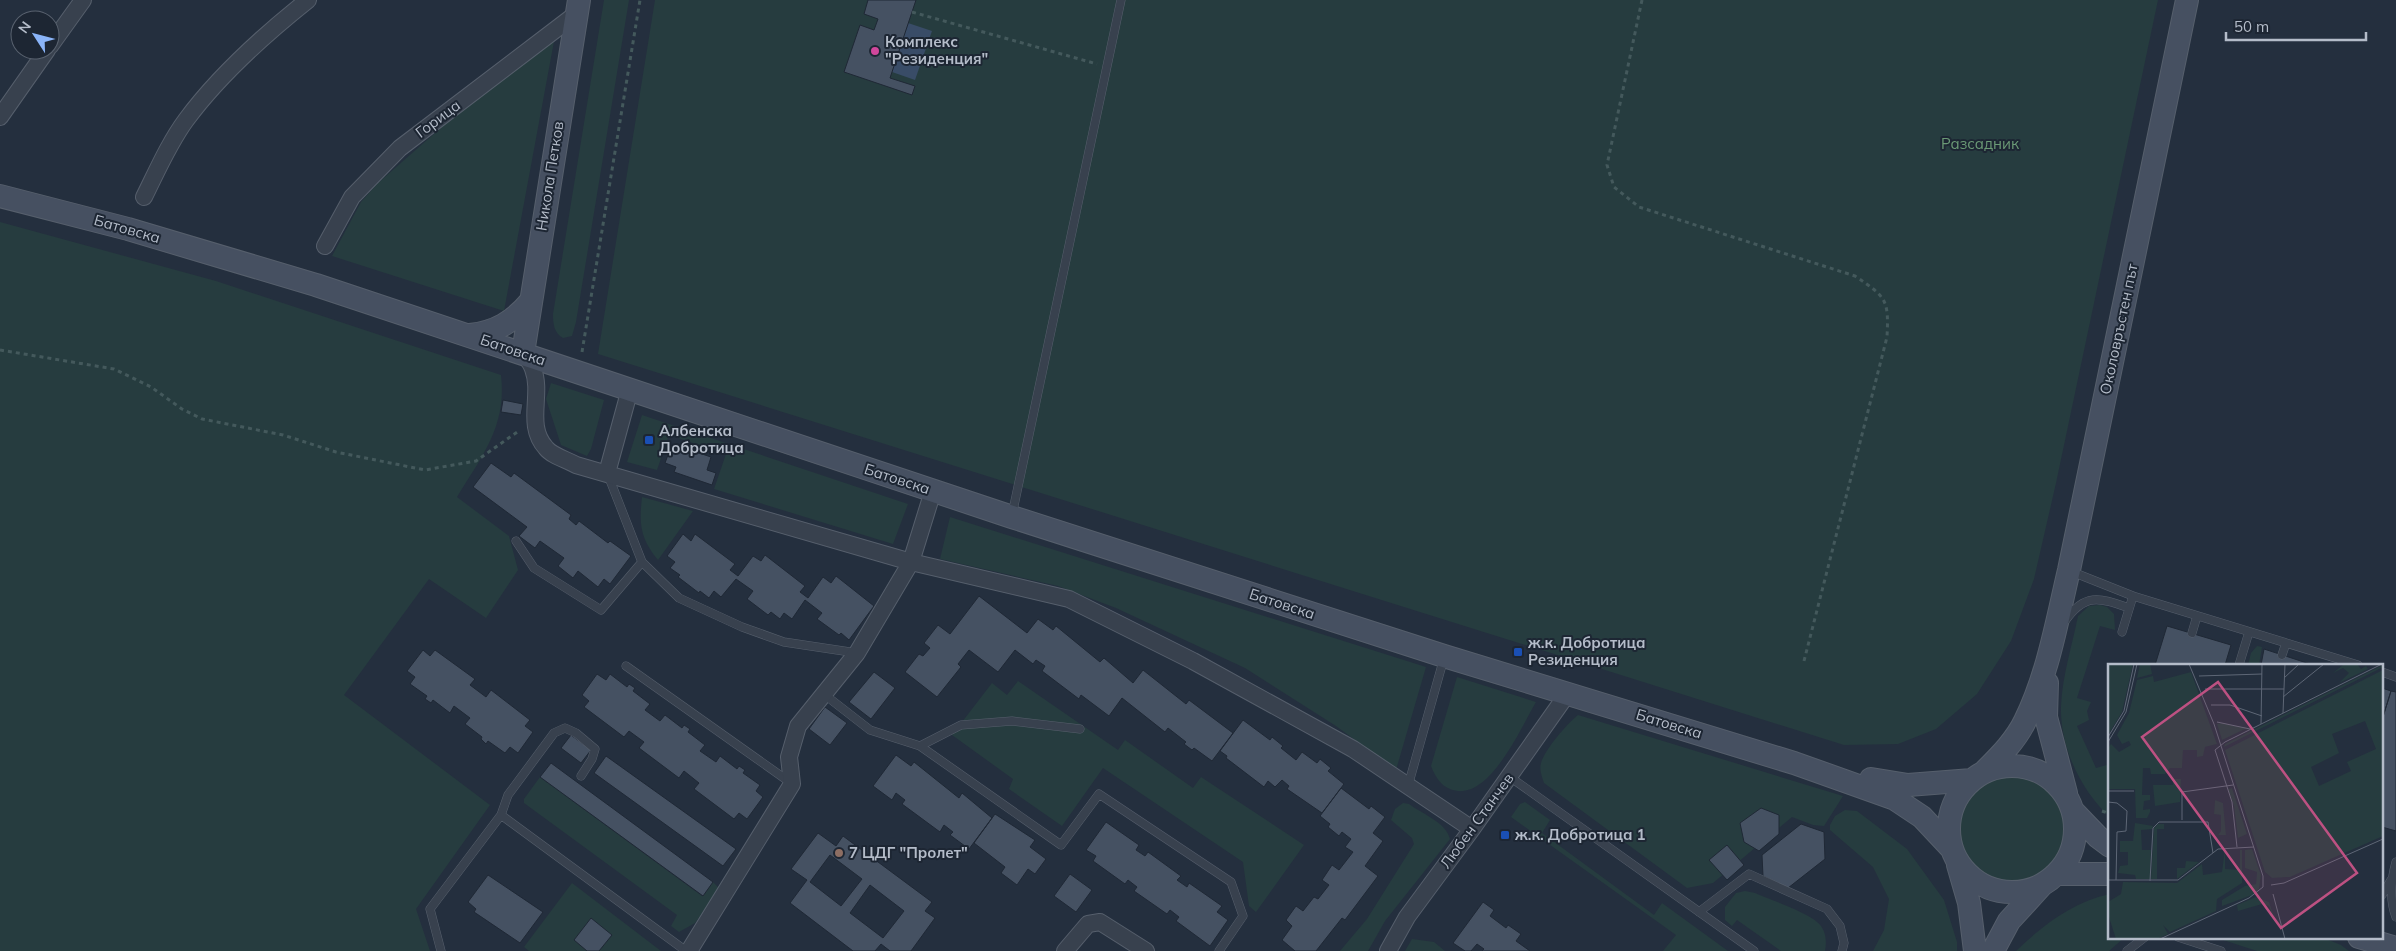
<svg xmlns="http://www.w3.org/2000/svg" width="2396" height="951" viewBox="0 0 2396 951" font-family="Mulish,sans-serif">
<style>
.green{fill:#263c3f}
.water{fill:#394c67}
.building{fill:#455162;stroke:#1f2835;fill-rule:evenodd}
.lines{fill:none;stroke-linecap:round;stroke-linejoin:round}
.lane-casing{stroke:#565f6c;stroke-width:9}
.street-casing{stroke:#565f6c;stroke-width:18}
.secondary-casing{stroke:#565f6c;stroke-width:24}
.path{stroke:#44595c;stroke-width:3;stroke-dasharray:4 4;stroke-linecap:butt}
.lane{stroke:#38414e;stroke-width:8}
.street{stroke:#38414e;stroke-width:16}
.secondary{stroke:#465061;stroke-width:22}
.hotel-dot{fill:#d1479c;stroke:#1d2633;stroke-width:2}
.transit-dot{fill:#1a4fb4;stroke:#1d2633;stroke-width:2}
.education-dot{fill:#8d6e63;stroke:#1d2633;stroke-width:2}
.labels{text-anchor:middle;stroke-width:4;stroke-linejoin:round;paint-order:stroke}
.poi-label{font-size:15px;font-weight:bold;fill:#b4bcc9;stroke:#1d2633;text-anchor:start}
.street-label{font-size:15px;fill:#b4bcc9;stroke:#1d2633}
.park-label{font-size:15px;fill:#6b9a76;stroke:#1d2633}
.inset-road{fill:none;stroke:#5e6776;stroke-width:1}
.view{fill:#bd5182;fill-opacity:0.15;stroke:#bd5182;stroke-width:2.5}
.inset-edge{fill:none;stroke:#b4bcc9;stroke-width:2.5}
</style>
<rect width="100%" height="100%" fill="#242f3e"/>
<!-- green -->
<path class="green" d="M604,0H629L576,322L572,336L563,338C554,333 553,324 553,314Z
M655,0H2158L2056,483L2034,579L2011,641L1977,694L1936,729L1898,744L1844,745L598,354Z
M555,36L504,311L332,256L361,202L378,183L451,119Z
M0,222L216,281L501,375C507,426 482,456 457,497L509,536L518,570L486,618L429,579L344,695L490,805L416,909L430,951H0Z
M551,383L604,400L591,449L587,456L561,445L546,399Z
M642,415L908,504L893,544L714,489L726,454L669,435L657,470L627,462Z
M642,497L693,511L658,560C640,538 639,524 642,497Z
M950,517L1426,667L1396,770L1336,726L1245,668L1116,608L1058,586L940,559Z
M2100,605L2107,607L2114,614L2115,630L2100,626L2077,698L2091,702L2087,711L2089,720L2077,726L2096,768L2110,764V817C2081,791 2060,747 2061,707C2062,677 2072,646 2078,616L2089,606Z
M2257,646L2262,647L2259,665H2248L2251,653Z
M1457,677L1536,702C1521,727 1488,805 1450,789C1440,785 1435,776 1431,766Z
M1018,681L1118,750L1125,740L1193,788L1201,777L1304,845L1256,912L1249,906L1243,862L1103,768L1062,826L1009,789L1013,779L952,735L992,683L1007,695Z
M1578,715L1843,796L1824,826L1813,825L1792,817L1713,883L1687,888L1544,783C1542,777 1539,770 1541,763C1546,748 1566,725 1578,715Z
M1958 828a54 54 0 1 1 108 0a54 54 0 1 1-108 0Z
M540,777L702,896L713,882L720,889L695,923L679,932L671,926L677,915L524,803V799Z
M1525,802L1550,820L1542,833L1654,915L1662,903L1728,951H1663L1676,935L1511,817L1520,804Z
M1403,803L1409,804C1422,814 1446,822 1450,839L1385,921L1368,951H1340L1367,919L1414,844L1412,838L1391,820L1395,809Z
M1845,810L1857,811L1907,849L1944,900L1957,942V951H1873L1884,930L1889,899L1873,867L1830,830V825L1835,816Z
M572,883L661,951H529L524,947Z
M1745,891L1755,893C1769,899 1808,913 1817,922C1826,929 1827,941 1825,951H1781L1737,920L1732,926L1725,920V907L1736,893Z
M2110,894V937H2125L2109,951H2016C2043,925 2073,902 2110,894Z
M2214,937H2321L2341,945L2349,951H2257Z
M1412,939L1434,942L1445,951H1405Z"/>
<!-- water -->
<path class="water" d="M908,23L932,31L915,80L892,72Z"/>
<!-- building -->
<path class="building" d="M868,0H916L890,78L915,86L912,95L844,72L860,25L874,30L878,19L864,14Z
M503,400L523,404L521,415L501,412Z
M672,444L711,457L707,470L716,473L712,485L674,472L676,467L665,463Z
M491,463L511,477L514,473L571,515L569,519L576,525L579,521L608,543L610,541L631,556L610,584L604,579L598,587L578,571L573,578L558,566L564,558L540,541L535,548L519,536L527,527L473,487Z
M683,534L691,541L695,534L735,564L730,570L738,576L753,556L761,561L765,555L805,586L800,592L808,598L823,577L831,583L836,576L874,606L849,640L841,633L839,635L817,619L822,613L805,600L792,619L784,613L780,619L771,612L768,615L747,599L753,591L736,579L721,597L714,591L709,598L700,591L699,593L678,577L680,575L670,568L675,562L667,556Z
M979,596L1027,633L1038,619L1053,630L1056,626L1100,662L1104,658L1133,683L1143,670L1186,704L1189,700L1233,733L1212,761L1194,748L1192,750L1184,744L1186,742L1168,728L1165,732L1122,698L1109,716L1081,695L1079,699L1042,671L1045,666L1036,660L1033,664L1015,650L998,672L969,650L958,664L961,667L937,697L905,672L919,654L923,656L930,648L924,643L938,625L950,634Z
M2167,626L2231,645L2225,665H2155Z
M2264,649L2313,665H2261Z
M423,650L430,656L435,650L475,679L470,685L486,697L491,690L530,720L525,726L533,732L518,753L510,747L505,753L488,741L486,744L481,739L482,737L465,724L470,718L454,706L450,713L433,700L431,703L425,699L427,696L410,684L415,677L407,671Z
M874,672L895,688L871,719L849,702Z
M597,674L606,680L610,674L627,687L629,684L635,688L633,691L650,704L645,710L660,721L665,715L682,728L684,725L690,729L688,732L705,745L700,751L716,762L720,756L737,769L739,766L745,770L743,773L760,785L756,791L763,797L747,819L739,813L734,819L694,789L699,783L684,771L679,778L639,748L644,742L629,731L624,737L584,707L589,701L582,695Z
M2382,688L2391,691L2382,720Z
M2391,691L2396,692V831L2382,827V720Z
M825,707L847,723L830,745L809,729Z
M1243,720L1270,740L1272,737L1283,746L1281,748L1296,760L1302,752L1317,763L1320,759L1331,768L1328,771L1344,784L1322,813L1287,789L1289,786L1282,780L1275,787L1268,781L1264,787L1226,758L1227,756L1220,751Z
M571,735L591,750L581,763L561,748Z
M896,755L911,766L914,762L959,798L962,793L992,818L969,849L950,835L953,832L944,825L940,832L902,804L905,800L896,793L892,800L873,786Z
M606,756L736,849L723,866L594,773Z
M551,763L713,882L703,896L540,777Z
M1341,788L1369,809L1371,806L1385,817L1373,833L1383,841L1365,866L1378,876L1345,920L1342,918L1316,951H1295L1282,940L1292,926L1286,920L1296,906L1303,911L1314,897L1318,899L1329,885L1322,880L1332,865L1339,870L1353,852L1345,847L1351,839L1342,832L1339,836L1328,827L1330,824L1320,816Z
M1761,808L1779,815V834L1759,851L1744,842L1740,823Z
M995,814L1035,840L1030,847L1046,859L1035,874L1028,869L1017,885L1001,873L1005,867L974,843Z
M1106,822L1139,845L1136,850L1145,856L1148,852L1181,876L1177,880L1187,887L1189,883L1222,906L1217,912L1228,920L1210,946L1176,921L1179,917L1170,910L1167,914L1134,891L1137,887L1128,880L1125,884L1093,861L1096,856L1086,850Z
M1801,824L1824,832L1825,859L1788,888L1763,876L1762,855Z
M818,833L836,846L843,836L932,902L925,911L935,918L911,951H890L881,944L875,951H853L790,903L807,880L791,869ZM830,855L862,879L841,906L810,882ZM870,885L904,911L883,938L850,913Z
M1727,845L1744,865L1727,880L1709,860Z
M1070,874L1092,890L1076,912L1054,896Z
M488,875L543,912L520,943L474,912L476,909L468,902Z
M1483,902L1494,910L1490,916L1506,928L1508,925L1521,934L1516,941L1530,951H1482L1484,949L1477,944L1471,951H1465L1453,943Z
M591,918L612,935L599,951H587L574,940Z"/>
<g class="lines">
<!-- lane casing -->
<g class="lane-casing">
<path id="lane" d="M608,475L642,562L679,598L742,627L784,642L857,653
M1012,515L1121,0
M516,541L534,568L601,610L642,562
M2070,571L2133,596
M2065,621C2085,592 2100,598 2129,608
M2122,632L2133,596L2358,665
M2192,633L2197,616
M2282,655L2286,643
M2239,665L2249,632
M626,666L791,783
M2382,672L2396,677
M825,695L870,730L920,746L1061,845L1099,794L1231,882L1243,916L1219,951
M920,746L961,725L1012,721L1080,729
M1510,777L1754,951
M1408,786L1444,658
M501,815L508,795L554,733L565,728L576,733L595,749L592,759L581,776
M2396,862C2391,880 2389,899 2396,917
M2382,895L2391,880
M1699,912L1749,874L1827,909L1840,926L1844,943L1842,951
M2178,937L2221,951
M441,951L430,909L501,815L686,951
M2127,951L2145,937"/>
</g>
<!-- street casing -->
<g class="street-casing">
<path id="street" d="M50,46L83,0
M0,117L47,50
M144,197C157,171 169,143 186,120C220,74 264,35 308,0
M325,246L352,197L400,148L576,14
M523,353C527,358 531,363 533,369C543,395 525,425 546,448C552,456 568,460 576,465L911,562L1069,599L1193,661L1353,749L1472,829
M607,473L630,389
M689,951L792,784L789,757L798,726L857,653L911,562L933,491
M1065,951L1088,924L1100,922L1146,951
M1388,951L1407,917L1472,829L1568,693"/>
</g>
<!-- secondary casing -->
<g class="secondary-casing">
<path id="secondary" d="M0,196L128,229L316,285L1012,517L1444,656L1794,763L1895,799L1922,817L1952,849
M470,335C496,332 513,322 530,302
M523,353L579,0
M2047,683L2046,717L2066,793
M1949 829a63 63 0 1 1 126 0a63 63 0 1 1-126 0Z
M1985,771C2000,756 2016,740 2025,721C2048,674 2057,621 2069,570L2187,0
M1871,779L1908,785L1972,780
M2073,811L2098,837L2110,846
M1958,865L1969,903L1975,951
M2057,874H2110
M2359,937L2396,948
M1993,951L2009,921L2041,886"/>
</g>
<!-- path -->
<path class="path" d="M1642,0L1607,165L1614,187L1639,207L1855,276C1886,297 1889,299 1887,337L1804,661
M912,12L1097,64
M0,350L114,369L151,387L182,409L202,419L283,435L336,452L425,470L476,461L520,430
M582,352L640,0
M2102,811L2110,814"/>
<!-- lane -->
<use href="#lane" class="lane"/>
<!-- street -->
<use href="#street" class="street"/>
<!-- secondary -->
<use href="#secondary" class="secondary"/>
</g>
<!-- markers -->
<circle class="hotel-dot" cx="875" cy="51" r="5"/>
<g class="transit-dot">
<rect x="644" y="435" width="10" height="10" rx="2.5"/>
<rect x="1513" y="647" width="10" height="10" rx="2.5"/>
<rect x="1500" y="830" width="10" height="10" rx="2.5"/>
</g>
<circle class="education-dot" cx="839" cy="853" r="5"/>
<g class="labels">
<!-- poi labels -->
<g class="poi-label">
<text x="885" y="47">Комплекс<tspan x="885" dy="17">"Резиденция"</tspan></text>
<text x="659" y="436">Албенска<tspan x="659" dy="17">Добротица</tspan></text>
<text x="1528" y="648">ж.к. Добротица<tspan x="1528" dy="17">Резиденция</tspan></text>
<text x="1515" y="840">ж.к. Добротица 1</text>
<text x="849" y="858">7 ЦДГ "Пролет"</text>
</g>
<!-- street labels -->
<g class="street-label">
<text transform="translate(438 119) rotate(-37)" y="5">Горица</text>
<text transform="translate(550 176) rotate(-81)" y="5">Никола Петков</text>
<text transform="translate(127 229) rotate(16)" y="5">Батовска</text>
<text transform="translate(2119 329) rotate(-78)" y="5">Околовръстен път</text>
<text transform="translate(513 350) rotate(19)" y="5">Батовска</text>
<text transform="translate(897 479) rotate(18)" y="5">Батовска</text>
<text transform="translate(1282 604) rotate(18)" y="5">Батовска</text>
<text transform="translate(1669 724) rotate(17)" y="5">Батовска</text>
<text transform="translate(1477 821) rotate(-54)" y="5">Любен Станчев</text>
</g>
<!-- park labels -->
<g class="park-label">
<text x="1980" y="149">Разсадник</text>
</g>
</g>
<!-- overview -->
<g transform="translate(2108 664)">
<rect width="275" height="275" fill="#242f3e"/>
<path d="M0,0H25L14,48L0,71ZM32,0H42L44,10L29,14ZM236,0H249L253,5L258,2L260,5L231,19L241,9L235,4L225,9ZM275,1V3L116,83L117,80ZM275,6V172L182,213L164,214L157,208L117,86ZM257,57L268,85L239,98L243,107L211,122L203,103L231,89L224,70ZM83,8L109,80L97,83L95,92L89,93V86H75L74,104H62L57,110H43L42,104H35L34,131H42V136L36,137L35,146L42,145V148L39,154H28L27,125H0V84L3,80L11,88L23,81L21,77L14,80L9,71L21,49L29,16L45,12L46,18ZM115,59L139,64L114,76L109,60ZM65,115H73L72,138L47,142L45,121H65ZM124,124L139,170L130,174L126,142L120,125ZM107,136L115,139L118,171H110L113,167V151L106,150ZM27,159L45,162L44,165L33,166L34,186H43L42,215H28L27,211L10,209L12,202L20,201V188H12V177H25ZM50,160H56V165H49V215H43L46,164ZM117,185V205L132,206V186H134V219L109,235L108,247L62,268L55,261L60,270L49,275H8L0,250V238L13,230L15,218L69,219L94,200L95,211L114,208ZM144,185L153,211L151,225L144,231L114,242V236L137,222L148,220L149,208L137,204V186ZM78,197L91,198L69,215V204H77ZM148,233L161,238L169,262L161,242L154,240L130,247L129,241Z" fill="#263c3f" fill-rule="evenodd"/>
<path class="inset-road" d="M81,0L106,60L155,212V223M91,12L154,10M176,14L191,0M97,25H176M175,33L216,0M103,41H122L154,52M175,49L177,0M109,58L142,65M153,60L154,0M0,73L16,47L26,0M0,78L18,48L29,0M0,127H26M0,138L9,139L19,147L18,167L9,168L8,216M74,156V128L125,121M129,183L124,138L107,86L117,78L274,0M0,216H70L110,185L146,183M42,217L45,164L51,158H100L105,189M163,221L176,219L275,175M165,230L177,275M52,275L141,234L155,223"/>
<path class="view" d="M110,18L249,209L173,264L34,73Z"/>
<rect width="275" height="275" class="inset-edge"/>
</g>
<!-- north arrow -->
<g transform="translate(35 35) rotate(306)"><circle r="24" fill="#1d2633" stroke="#59626f"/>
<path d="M0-4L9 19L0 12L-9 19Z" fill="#8ab4f8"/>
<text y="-8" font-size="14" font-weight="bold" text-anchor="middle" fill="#b4bcc9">N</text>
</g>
<!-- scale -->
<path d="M2226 32v8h140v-8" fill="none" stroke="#b4bcc9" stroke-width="2.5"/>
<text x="2234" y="32" font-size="15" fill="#b4bcc9" stroke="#1d2633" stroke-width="4" paint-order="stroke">50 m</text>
</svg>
